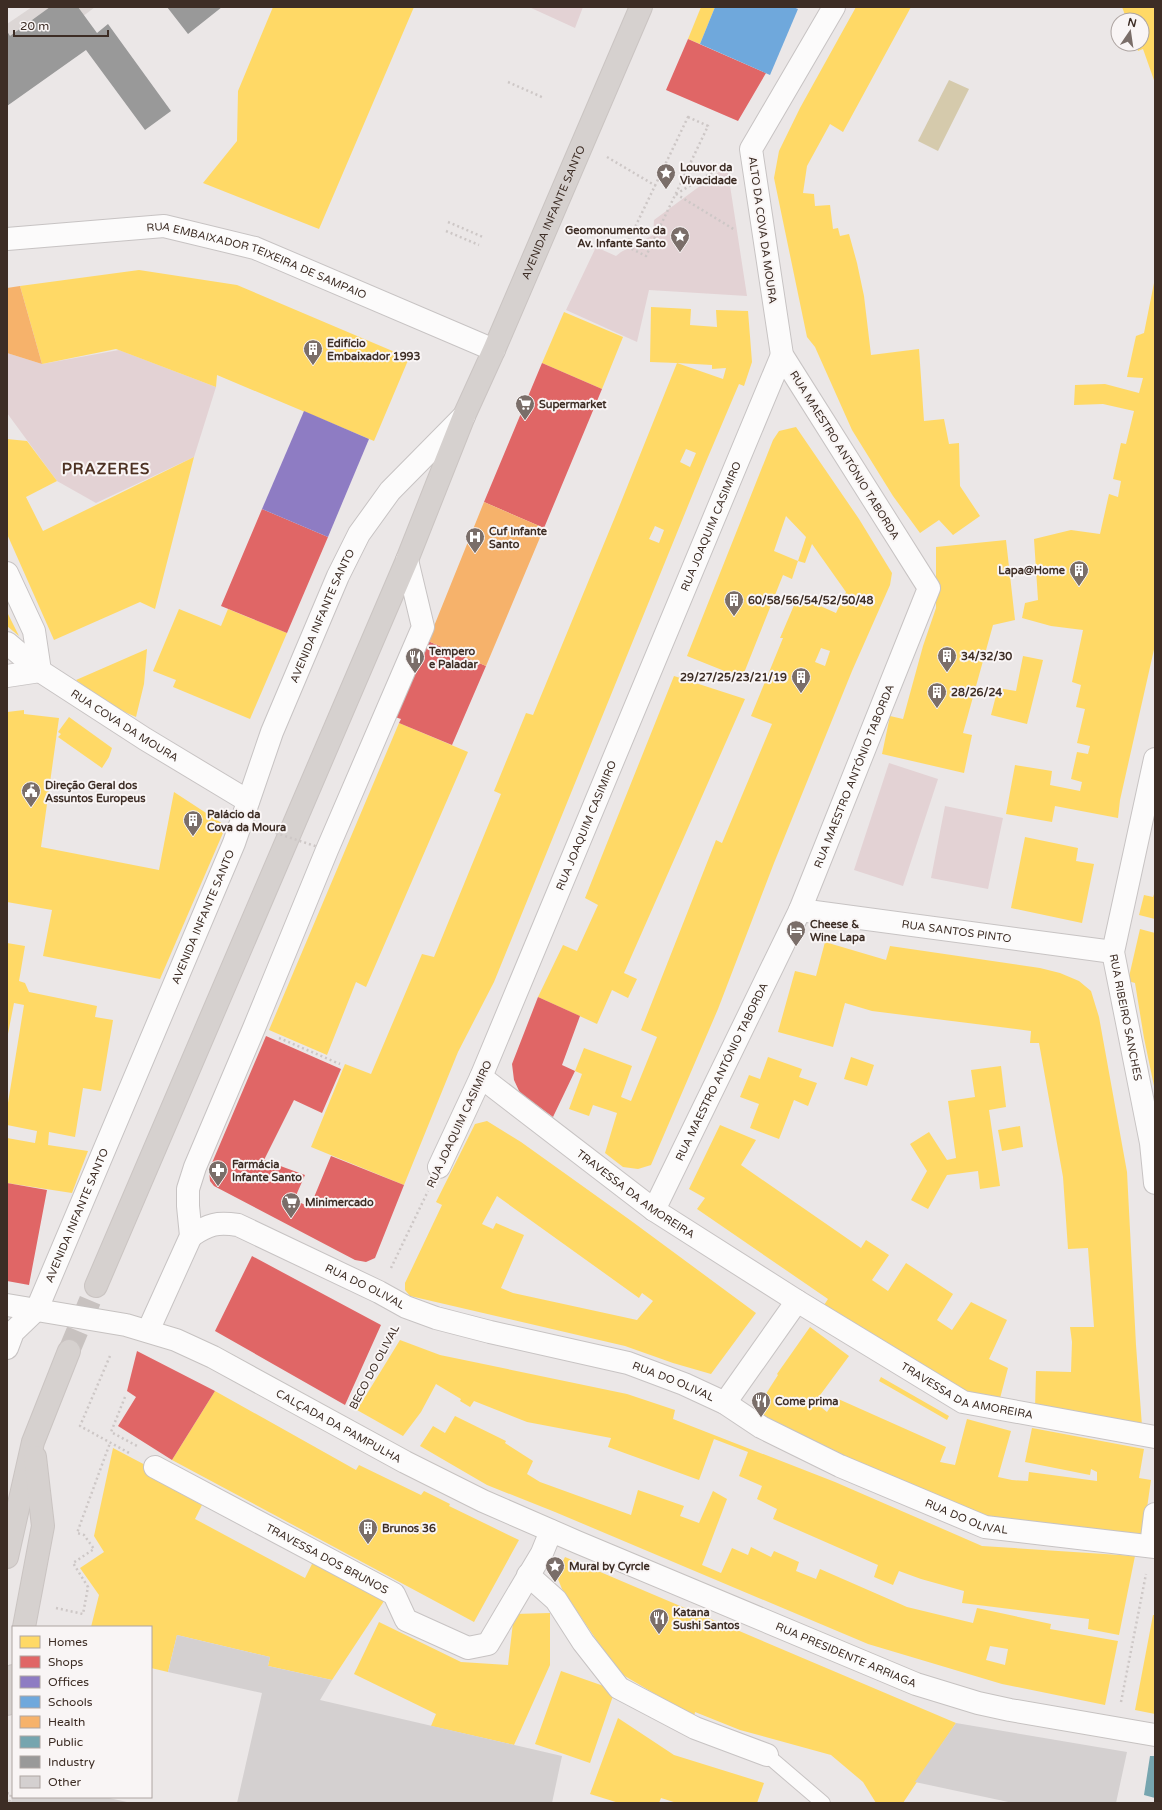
<svg xmlns="http://www.w3.org/2000/svg" width="1162" height="1810" viewBox="0 0 1162 1810" font-family="'Varela Round',sans-serif">
<style>
.built{fill:#dcd6d5}
.green{fill:#e3d2d4}
.water{fill:#d5caac}
.homes{fill:#ffd966;fill-rule:evenodd}
.shops{fill:#e06666}
.offices{fill:#8e7cc3}
.schools{fill:#6fa8dc}
.health{fill:#f6b26b}
.public{fill:#76a5af}
.industry{fill:#999}
.building{fill:#d4d0d0}
.lines{fill:none;stroke-linecap:round;stroke-linejoin:round}
.primary-tunnel{stroke:#c8c2c0;stroke-width:22;stroke-dasharray:22 11;stroke-linecap:butt}
.lane-casing{stroke:#c7c3c3;stroke-width:16}
.street-casing{stroke:#c7c3c3;stroke-width:24}
.secondary-casing{stroke:#c6c2c1;stroke-width:24}
.primary-casing{stroke:#cac4c2;stroke-width:24}
.path{stroke:#cdc7c6;stroke-width:2.5;stroke-dasharray:2 3;stroke-linecap:butt}
.lane{stroke:#fcfbfb;stroke-width:14}
.street{stroke:#fcfbfb;stroke-width:22}
.secondary{stroke:#fcfbfb;stroke-width:22}
.primary{stroke:#d6d1cf;stroke-width:22}
.path-bridge{stroke:#cdc7c6;stroke-width:2.5;stroke-dasharray:2 3;stroke-linecap:butt}
.labels{text-anchor:middle;stroke-width:4;stroke-linejoin:round;paint-order:stroke}
.poi-label{font-size:11px;font-weight:bold;fill:#3d2d25;stroke:#f9f5f5;text-anchor:start}
.street-label{font-size:11px;fill:#3d2d25;stroke:#f9f5f5}
.district-label{font-size:15px;font-weight:bold;letter-spacing:1px;fill:#4d3223;stroke:#f9f5f5}
</style>
<rect width="100%" height="100%" fill="#ebe7e7"/>
<!-- built -->
<path class="built" d="M32,7H95L53,39L7,70V24Z"/>
<!-- green -->
<path class="green" d="M529,7H583L575,28Z
M727,166L747,296L649,290L637,342L566,310L596,247L616,256L621,252L653,235L654,220Z
M119,350L216,387L194,457L96,503L57,481L7,413V353L42,364Z
M889,763L938,779L903,886L854,870Z
M945,806L1003,818L988,889L931,878Z"/>
<!-- water -->
<path class="water" d="M949,80L969,89L938,151L918,141Z"/>
<!-- homes -->
<path class="homes" d="M273,7H414L319,229L203,183L237,141L238,91Z
M701,7H715L700,44L688,39Z
M856,7H911L843,132L830,124L807,166L803,193L814,194L815,206L830,205L833,229L838,228L840,236L849,234L857,263L864,296L871,355L919,349L924,421L944,419L949,444L959,443L960,486L980,516L953,535L939,520L920,533L893,496L852,430L815,347L807,337L774,178L779,151L800,108Z
M1122,7H1155V83L1143,49L1138,51L1135,44H1142V20H1127Z
M139,270L237,285L409,358L374,441L217,375L216,387L116,349L42,364L20,286Z
M1154,283L1155,645L1120,800L1118,818L1055,806L1052,822L1006,814L1015,765L1052,771L1050,785L1080,791L1082,782L1071,779L1077,752L1088,754L1090,746L1077,743L1085,709L1076,707L1081,685L1072,682L1083,630L1051,626L1022,618L1025,603L1038,600L1034,539L1071,530L1100,534L1109,494L1118,497L1121,481L1113,479L1121,443L1126,444L1134,411L1103,404L1074,405L1075,385L1105,384L1139,393L1143,378L1127,377L1136,336L1144,333Z
M651,307L691,309L690,325L717,327L716,310L748,311L752,362L744,386L739,384L705,464L494,982L458,1052L404,1185L311,1147L345,1064L371,1074L422,954L434,957L501,794L494,791L526,713L533,715L615,517L677,363L650,362ZM677,363L712,365V369L726,368L723,379ZM686,449L696,453L690,467L680,462ZM655,526L664,530L659,543L649,539Z
M564,312L623,337L602,389L542,363Z
M796,427L859,519L892,573L890,585L852,671L774,863L718,1009L651,1165L638,1169L623,1167L605,1153L617,1113L593,1105L589,1116L569,1109L582,1074L575,1071L584,1048L632,1066L621,1097L631,1101L657,1037L641,1030L716,840L722,843L772,724L751,716L783,638H780L798,596L836,613L846,592L812,544L805,563L798,561L792,579L783,575L742,678L687,656L773,440L779,431ZM786,516L806,537L798,561L774,551ZM821,648L830,651L825,666L815,662Z
M7,439L27,441L57,481L26,497L43,531L194,457L155,609L140,602L54,640L7,534Z
M1006,540L1015,620L993,625L963,733L972,735L964,773L882,754L890,716L903,719L923,646L936,608V547Z
M179,609L221,626L228,609L287,633L250,719L173,687L176,680L153,671Z
M7,612L19,636L7,626Z
M147,649L144,684L136,717L111,706L76,680Z
M1023,656L1043,660L1027,724L991,715L998,688L1016,691Z
M674,676L745,699L624,973L637,979L628,998L612,990L597,1024L538,997L563,945L577,951L598,905L585,898Z
M24,710V714L59,718L41,847L159,870L174,792L226,826L160,979L43,956L52,910L7,902V712Z
M69,717L112,748L109,757L102,768L58,737L61,734L58,732Z
M399,723L468,752L366,987L356,982L327,1055L269,1030Z
M1025,837L1078,848L1076,861L1094,864L1082,923L1011,908Z
M1155,891V919L1139,915L1144,895L1153,897Z
M1140,929L1155,933L1154,1086L1144,1038L1135,983L1128,981Z
M825,942L886,960L890,946L1040,968L1060,973L1079,981L1091,991L1099,1017L1127,1172L1136,1345L1142,1426L1035,1409L1036,1371L1071,1372L1072,1342L1070,1327H1094L1088,1248L1068,1249L1063,1177L1039,1043H1030L1031,1031L872,1011L845,1003L833,1047L778,1032L795,971L816,976Z
M7,943L25,946L19,981L25,983L29,992L97,1006L95,1017L113,1020L101,1091L83,1088L75,1137L49,1132L48,1145L88,1151L72,1193L7,1183V1138L35,1143L37,1131L7,1125V1109L24,1005L14,1003L7,1039Z
M768,1057L802,1069L799,1077L817,1083L808,1106L794,1100L779,1139L750,1128L759,1104L740,1097L749,1075L760,1079Z
M851,1057L874,1065L867,1086L844,1079Z
M1001,1066L1006,1107L989,1110L1000,1186L980,1189L978,1171L947,1175L928,1209L911,1200L927,1171L910,1144L929,1132L947,1160L956,1158L948,1101L975,1097L971,1070Z
M487,1121L521,1142L630,1220L756,1313L711,1374L673,1363L625,1346L410,1296L405,1290V1283L442,1205L436,1202L475,1124ZM497,1196L639,1298L642,1293L653,1301L637,1320L513,1293L501,1288L524,1235L496,1223L493,1229L482,1224Z
M720,1125L756,1140L741,1165L861,1248L866,1240L889,1255L872,1280L888,1291L906,1263L953,1294L937,1320L952,1330L971,1302L1007,1320L989,1359L1008,1368L999,1402L959,1393L822,1308L828,1299L697,1209L705,1198L689,1189Z
M1020,1126L1023,1147L1002,1151L998,1130Z
M810,1327L849,1356L815,1402L827,1412L836,1398L946,1447L940,1462L955,1465L967,1419L1011,1431L998,1477L1012,1480L1028,1481L1029,1472L1097,1481V1472L1091,1469L1090,1475L1025,1462L1032,1428L1144,1449L1139,1478L1151,1480L1143,1536L995,1521L925,1495L753,1414L778,1375L777,1374Z
M400,1340L440,1355L627,1394L675,1410L673,1419L835,1482L982,1546L1135,1556L1119,1635L1088,1629L1089,1619L962,1603L964,1591L921,1579L899,1571L893,1585L874,1577L878,1565L773,1519L777,1509L757,1499L762,1486L739,1476L748,1452L714,1439L699,1480L608,1447L611,1438L527,1422L474,1401L470,1407L460,1401L461,1399L436,1384L421,1412L403,1436L357,1410Z
M881,1377L949,1416L947,1420L879,1381Z
M215,1391L356,1470L359,1465L421,1495L424,1491L450,1504L449,1506L519,1540L474,1622L172,1460Z
M455,1416L506,1441L505,1443L533,1461L527,1474L540,1482L631,1515L638,1490L684,1506L680,1516L699,1523L713,1491L727,1499L702,1565L721,1573L732,1548L748,1555L751,1547L771,1557L774,1551L799,1562L796,1571L816,1579L820,1569L907,1607L973,1623L977,1608L1051,1624L1050,1629L1118,1641L1105,1705L1002,1684L868,1644L555,1512L487,1485L420,1446L433,1426L445,1433ZM990,1646L1008,1649L1005,1665L986,1660Z
M113,1448L206,1497L195,1519L305,1578L316,1556L388,1595L332,1680L268,1666L270,1657L177,1635L168,1672L151,1668V1627H91L99,1595L80,1568L104,1552L94,1536Z
M565,1557L652,1594L956,1723L903,1803H876L863,1782L831,1755L740,1730L695,1712L694,1717L618,1672L562,1589L558,1579V1571Z
M550,1613V1665L514,1745L431,1726L436,1714L354,1674L379,1622L461,1662L508,1665L514,1614Z
M1153,1615H1155V1714L1135,1710Z
M561,1671L615,1690L590,1763L535,1744Z
M618,1718L674,1755L764,1783L757,1803H677L661,1798L659,1803H619L590,1794Z"/>
<!-- shops -->
<path class="shops" d="M688,39L766,73L738,121L666,90Z
M542,363L602,389L544,528L484,502Z
M262,509L328,537L287,633L221,606Z
M428,641L486,666L452,745L399,723L401,719L395,717Z
M538,997L580,1016L562,1065L575,1071L553,1117L520,1093L514,1080L512,1064Z
M266,1036L341,1069L322,1113L294,1100L264,1160L305,1175L294,1200L310,1207L331,1156L404,1185L375,1258L366,1262L355,1260L214,1186L210,1181L209,1170Z
M7,1183L47,1190L29,1285L7,1281Z
M252,1256L381,1325L345,1405L215,1331Z
M137,1351L215,1391L172,1460L118,1426L136,1397L127,1391Z"/>
<!-- offices -->
<path class="offices" d="M304,411L369,439L328,537L262,509Z"/>
<!-- schools -->
<path class="schools" d="M715,7H793L798,9L770,75L700,44Z"/>
<!-- health -->
<path class="health" d="M20,286L42,364L7,353V288Z
M484,502L544,528L486,666L428,641Z"/>
<!-- public -->
<path class="public" d="M1150,1756H1155V1798L1144,1795Z
M355,1798L373,1802V1803H354Z"/>
<!-- industry -->
<path class="industry" d="M50,7H78L97,33L108,24L171,111L145,130L86,50L7,106V31L10,36Z
M167,7H222L188,34Z"/>
<!-- building -->
<path class="building" d="M177,1635L270,1657L268,1666L332,1680L320,1700L562,1756L552,1803H237L262,1693L168,1672Z
M956,1723L1127,1752L1116,1803H1013L915,1782Z
M12,1797H109V1798L127,1802L11,1803Z"/>
<g class="lines">
<!-- primary-tunnel -->
<path class="primary-tunnel" d="M69,1351L96,1286"/>
<!-- lane casing -->
<g class="lane-casing">
<path id="lane" d="M767,1755L823,1803"/>
</g>
<!-- street casing -->
<g class="street-casing">
<g id="street">
<path id="s1" d="M7,239L164,226L255,248L494,350"/>
<path d="M7,573L34,631L40,671"/>
<path id="s2" d="M7,643L40,671L145,739L248,801"/>
<path d="M7,676L40,671"/>
<path id="s3" d="M1155,759L1113,952L1151,1143L1155,1183"/>
<path id="s4" d="M800,910L1113,952"/>
<path id="s5" d="M481,1077L654,1210L797,1301L963,1402L1155,1437"/>
<path id="s6" d="M439,1167L481,1077L782,355"/>
<path id="s7" d="M654,1210L800,910L929,588L782,355L751,149L834,7"/>
<path id="s8" d="M191,1236C209,1224 217,1222 238,1225L379,1292L406,1307L436,1318L490,1332L628,1363L684,1384L725,1403L761,1427L840,1466L985,1527L1155,1547"/>
<path d="M148,1331L191,1236L188,1206V1189L195,1167L254,1028L327,850L423,627L407,560"/>
<path id="s9" d="M7,1348L13,1332L37,1309L234,843L272,732L338,576L359,534L390,491L464,416"/>
<path d="M725,1403L797,1301"/>
<path id="s10" d="M155,1467L394,1594L406,1620L468,1648L488,1644L542,1553L551,1531"/>
<path d="M1151,1546L1155,1514"/>
<path d="M528,1575L556,1600L583,1642L619,1688L695,1728L767,1755"/>
</g>
</g>
<!-- secondary casing -->
<g class="secondary-casing">
<g id="secondary">
<path id="s11" d="M7,1305L126,1325L176,1340L213,1357L405,1462L483,1501L577,1542L916,1684L978,1703L1010,1710L1155,1735"/>
</g>
</g>
<!-- primary casing -->
<g class="primary-casing">
<g id="primary">
<path id="s12" d="M96,1286L407,560L464,416L494,350L641,7"/>
<path d="M7,1557L33,1442L69,1351"/>
<path d="M24,1627L43,1526L35,1457"/>
<path d="M7,1704L13,1676"/>
</g>
</g>
<!-- path -->
<path class="path" d="M508,82L544,98
M688,117L708,126L646,256L626,246Z
M607,157L656,186
M676,194L735,230
M676,194L725,165
M448,222L483,237
M446,231L479,245
M279,1038L340,1064
M391,1268L428,1191
M110,1356L80,1426L131,1454
M125,1397L111,1432L137,1446
M354,1404L393,1330
M56,1608L83,1614L88,1587L73,1563L94,1549L84,1535L77,1533L110,1443
M1121,1702L1146,1574
M7,1793L11,1794L9,1803"/>
<!-- lane -->
<use href="#lane" class="lane"/>
<!-- street -->
<use href="#street" class="street"/>
<!-- secondary -->
<use href="#secondary" class="secondary"/>
<!-- primary -->
<use href="#primary" class="primary"/>
<!-- path-bridge -->
<path class="path-bridge" d="M252,825L318,847"/>
</g>
<!-- icons -->
<defs>
<g id="sight-pin" transform="scale(1)"><path d="M0 17L-7.5 6A9.5 9.5 0 1 1 7.5 6Z" fill="#7a6e69" stroke="#f9f5f5"/><path d="M0-6L1.8-2.2L6-1.7L2.9 1.2L3.7 5.4L0 3.3L-3.7 5.4L-2.9 1.2L-6-1.7L-1.8-2.2Z" fill="#fff"/></g>
<g id="building-pin" transform="scale(1)"><path d="M0 17L-7.5 6A9.5 9.5 0 1 1 7.5 6Z" fill="#7a6e69" stroke="#f9f5f5"/><path d="M-4-6H4V6H1V3H-1V6H-4ZM-2.5-4.3h1.7v1.8h-1.7ZM.8-4.3h1.7v1.8H.8ZM-2.5-1h1.7V.8h-1.7ZM.8-1h1.7V.8H.8Z" fill="#fff"/></g>
<g id="supermarket-pin" transform="scale(1)"><path d="M0 17L-7.5 6A9.5 9.5 0 1 1 7.5 6Z" fill="#7a6e69" stroke="#f9f5f5"/><path d="M-6-5.5h2.5l.6 2H6L4.5 2H-2.5L-4.4-4H-6ZM-1.5 3.2a1.3 1.3 0 1 0 .1 0ZM3 3.2a1.3 1.3 0 1 0 .1 0Z" fill="#fff"/></g>
<g id="hospital-pin" transform="scale(1)"><path d="M0 17L-7.5 6A9.5 9.5 0 1 1 7.5 6Z" fill="#7a6e69" stroke="#f9f5f5"/><path d="M-5-5h3v3.5h4V-5h3V5h-3V1.5h-4V5h-3Z" fill="#fff"/></g>
<g id="restaurant-pin" transform="scale(1)"><path d="M0 17L-7.5 6A9.5 9.5 0 1 1 7.5 6Z" fill="#7a6e69" stroke="#f9f5f5"/><path d="M-5-6h1v4h1v-4h1v4h1v-4h1v5L-1.5 .5V6h-2V.5L-5-1ZM5-6V6H3V1.5H1.5Q1.5-4 5-6Z" fill="#fff"/></g>
<g id="civic-pin" transform="scale(1)"><path d="M0 17L-7.5 6A9.5 9.5 0 1 1 7.5 6Z" fill="#7a6e69" stroke="#f9f5f5"/><path d="M-.6-6.5H3V-4.5H.6V-3L4-1V1h2V6H-6V1h2V-1L-.6-3ZM-1.2 2.5V6h2.4V2.5Z" fill="#fff"/></g>
<g id="hotel-pin" transform="scale(1)"><path d="M0 17L-7.5 6A9.5 9.5 0 1 1 7.5 6Z" fill="#7a6e69" stroke="#f9f5f5"/><path d="M-6-4.5h1.5V1H6V5H4.5V3h-9V5H-6ZM-4 0a1.8 1.8 0 1 1 3.6 0ZM.5 0V-2.5h3Q6-2.5 6 0Z" fill="#fff"/></g>
<g id="pharmacy-pin" transform="scale(1)"><path d="M0 17L-7.5 6A9.5 9.5 0 1 1 7.5 6Z" fill="#7a6e69" stroke="#f9f5f5"/><path d="M-2-6h4v4h4v4h-4v4h-4v-4h-4v-4h4Z" fill="#fff"/></g>
</defs>
<g fill-rule="evenodd">
<use href="#sight-pin" x="666" y="173"/>
<use href="#sight-pin" x="680" y="236"/>
<use href="#building-pin" x="313" y="349"/>
<use href="#supermarket-pin" x="525" y="404"/>
<use href="#hospital-pin" x="475" y="537"/>
<use href="#building-pin" x="1079" y="570"/>
<use href="#building-pin" x="734" y="600"/>
<use href="#building-pin" x="947" y="656"/>
<use href="#restaurant-pin" x="415" y="657"/>
<use href="#building-pin" x="801" y="677"/>
<use href="#building-pin" x="937" y="692"/>
<use href="#civic-pin" x="31" y="791"/>
<use href="#building-pin" x="193" y="820"/>
<use href="#hotel-pin" x="796" y="930"/>
<use href="#pharmacy-pin" x="218" y="1170"/>
<use href="#supermarket-pin" x="291" y="1202"/>
<use href="#restaurant-pin" x="761" y="1401"/>
<use href="#building-pin" x="368" y="1528"/>
<use href="#sight-pin" x="555" y="1566"/>
<use href="#restaurant-pin" x="659" y="1618"/>
</g>
<g class="labels">
<!-- poi labels -->
<g class="poi-label">
<text x="680" y="171">Louvor da<tspan x="680" dy="13">Vivacidade</tspan></text>
<text x="666" y="234" text-anchor="end">Geomonumento da<tspan x="666" dy="13">Av. Infante Santo</tspan></text>
<text x="327" y="347">Edifício<tspan x="327" dy="13">Embaixador 1993</tspan></text>
<text x="539" y="408">Supermarket</text>
<text x="489" y="535">Cuf Infante<tspan x="489" dy="13">Santo</tspan></text>
<text x="1065" y="574" text-anchor="end">Lapa@Home</text>
<text x="748" y="604">60/58/56/54/52/50/48</text>
<text x="429" y="655">Tempero<tspan x="429" dy="13">e Paladar</tspan></text>
<text x="961" y="660">34/32/30</text>
<text x="787" y="681" text-anchor="end">29/27/25/23/21/19</text>
<text x="951" y="696">28/26/24</text>
<text x="45" y="789">Direção Geral dos<tspan x="45" dy="13">Assuntos Europeus</tspan></text>
<text x="207" y="818">Palácio da<tspan x="207" dy="13">Cova da Moura</tspan></text>
<text x="810" y="928">Cheese &amp;<tspan x="810" dy="13">Wine Lapa</tspan></text>
<text x="232" y="1168">Farmácia<tspan x="232" dy="13">Infante Santo</tspan></text>
<text x="305" y="1206">Minimercado</text>
<text x="775" y="1405">Come prima</text>
<text x="382" y="1532">Brunos 36</text>
<text x="569" y="1570">Mural by Cyrcle</text>
<text x="673" y="1616">Katana<tspan x="673" dy="13">Sushi Santos</tspan></text>
</g>
<!-- street labels -->
<g class="street-label">
<text dy="4" stroke="none"><textPath href="#s12" startOffset="1167">AVENIDA INFANTE SANTO</textPath></text>
<text transform="translate(763 230) rotate(82)" y="4">ALTO DA COVA DA MOURA</text>
<text dy="4" stroke="none"><textPath href="#s1" startOffset="256">RUA EMBAIXADOR TEIXEIRA DE SAMPAIO</textPath></text>
<text transform="translate(845 455) rotate(58)" y="4">RUA MAESTRO ANTÓNIO TABORDA</text>
<text dy="4" stroke="none"><textPath href="#s6" startOffset="696">RUA JOAQUIM CASIMIRO</textPath></text>
<text dy="4" stroke="none"><textPath href="#s9" startOffset="800">AVENIDA INFANTE SANTO</textPath></text>
<text dy="4" stroke="none"><textPath href="#s2" startOffset="144">RUA COVA DA MOURA</textPath></text>
<text dy="4" stroke="none"><textPath href="#s7" startOffset="478">RUA MAESTRO ANTÓNIO TABORDA</textPath></text>
<text dy="4" stroke="none"><textPath href="#s6" startOffset="372">RUA JOAQUIM CASIMIRO</textPath></text>
<text dy="4" stroke="none"><textPath href="#s9" startOffset="476">AVENIDA INFANTE SANTO</textPath></text>
<text dy="4" stroke="none"><textPath href="#s4" startOffset="158">RUA SANTOS PINTO</textPath></text>
<text dy="4" stroke="none"><textPath href="#s3" startOffset="264">RUA RIBEIRO SANCHES</textPath></text>
<text dy="4" stroke="none"><textPath href="#s7" startOffset="154">RUA MAESTRO ANTÓNIO TABORDA</textPath></text>
<text transform="translate(459 1124) rotate(-65)" y="4">RUA JOAQUIM CASIMIRO</text>
<text dy="4" stroke="none"><textPath href="#s5" startOffset="194">TRAVESSA DA AMOREIRA</textPath></text>
<text dy="4" stroke="none"><textPath href="#s9" startOffset="152">AVENIDA INFANTE SANTO</textPath></text>
<text dy="4" stroke="none"><textPath href="#s8" startOffset="191">RUA DO OLIVAL</textPath></text>
<text transform="translate(374 1367) rotate(-62)" y="4">BECO DO OLIVAL</text>
<text dy="4" stroke="none"><textPath href="#s8" startOffset="515">RUA DO OLIVAL</textPath></text>
<text dy="4" stroke="none"><textPath href="#s5" startOffset="582">TRAVESSA DA AMOREIRA</textPath></text>
<text dy="4" stroke="none"><textPath href="#s11" startOffset="357">CALÇADA DA PAMPULHA</textPath></text>
<text dy="4" stroke="none"><textPath href="#s8" startOffset="839">RUA DO OLIVAL</textPath></text>
<text dy="4" stroke="none"><textPath href="#s10" startOffset="195">TRAVESSA DOS BRUNOS</textPath></text>
<text dy="4" stroke="none"><textPath href="#s11" startOffset="914">RUA PRESIDENTE ARRIAGA</textPath></text>
</g>
<!-- district labels -->
<g class="district-label">
<text x="106" y="474">PRAZERES</text>
</g>
</g>
<!-- border -->
<rect width="1162" height="1810" fill="none" stroke="#3d2d25" stroke-width="16"/>
<!-- legend -->
<rect x="12" y="1626" width="140" height="172" fill="#f9f5f5" stroke="#aea5a2"/>
<rect x="20" y="1636" width="20" height="12" fill="#ffd966" stroke="#aea5a2"/>
<text x="48" y="1646" font-size="12" fill="#3d2d25">Homes</text>
<rect x="20" y="1656" width="20" height="12" fill="#e06666" stroke="#aea5a2"/>
<text x="48" y="1666" font-size="12" fill="#3d2d25">Shops</text>
<rect x="20" y="1676" width="20" height="12" fill="#8e7cc3" stroke="#aea5a2"/>
<text x="48" y="1686" font-size="12" fill="#3d2d25">Offices</text>
<rect x="20" y="1696" width="20" height="12" fill="#6fa8dc" stroke="#aea5a2"/>
<text x="48" y="1706" font-size="12" fill="#3d2d25">Schools</text>
<rect x="20" y="1716" width="20" height="12" fill="#f6b26b" stroke="#aea5a2"/>
<text x="48" y="1726" font-size="12" fill="#3d2d25">Health</text>
<rect x="20" y="1736" width="20" height="12" fill="#76a5af" stroke="#aea5a2"/>
<text x="48" y="1746" font-size="12" fill="#3d2d25">Public</text>
<rect x="20" y="1756" width="20" height="12" fill="#999999" stroke="#aea5a2"/>
<text x="48" y="1766" font-size="12" fill="#3d2d25">Industry</text>
<rect x="20" y="1776" width="20" height="12" fill="#d4d0d0" stroke="#aea5a2"/>
<text x="48" y="1786" font-size="12" fill="#3d2d25">Other</text>
<!-- north arrow -->
<g transform="translate(1130 32) rotate(13)"><circle r="19" fill="#f9f5f5" stroke="#aea5a2"/>
<path d="M0-3L7 15L0 10L-7 15Z" fill="#7a6e69"/>
<text y="-6" font-size="11" font-weight="bold" text-anchor="middle" fill="#3d2d25">N</text>
</g>
<!-- scale -->
<path d="M14 30v6h94v-6" fill="none" stroke="#3d2d25" stroke-width="2"/>
<text x="20" y="30" font-size="12" fill="#3d2d25" stroke="#f9f5f5" stroke-width="3" paint-order="stroke">20 m</text>
</svg>
